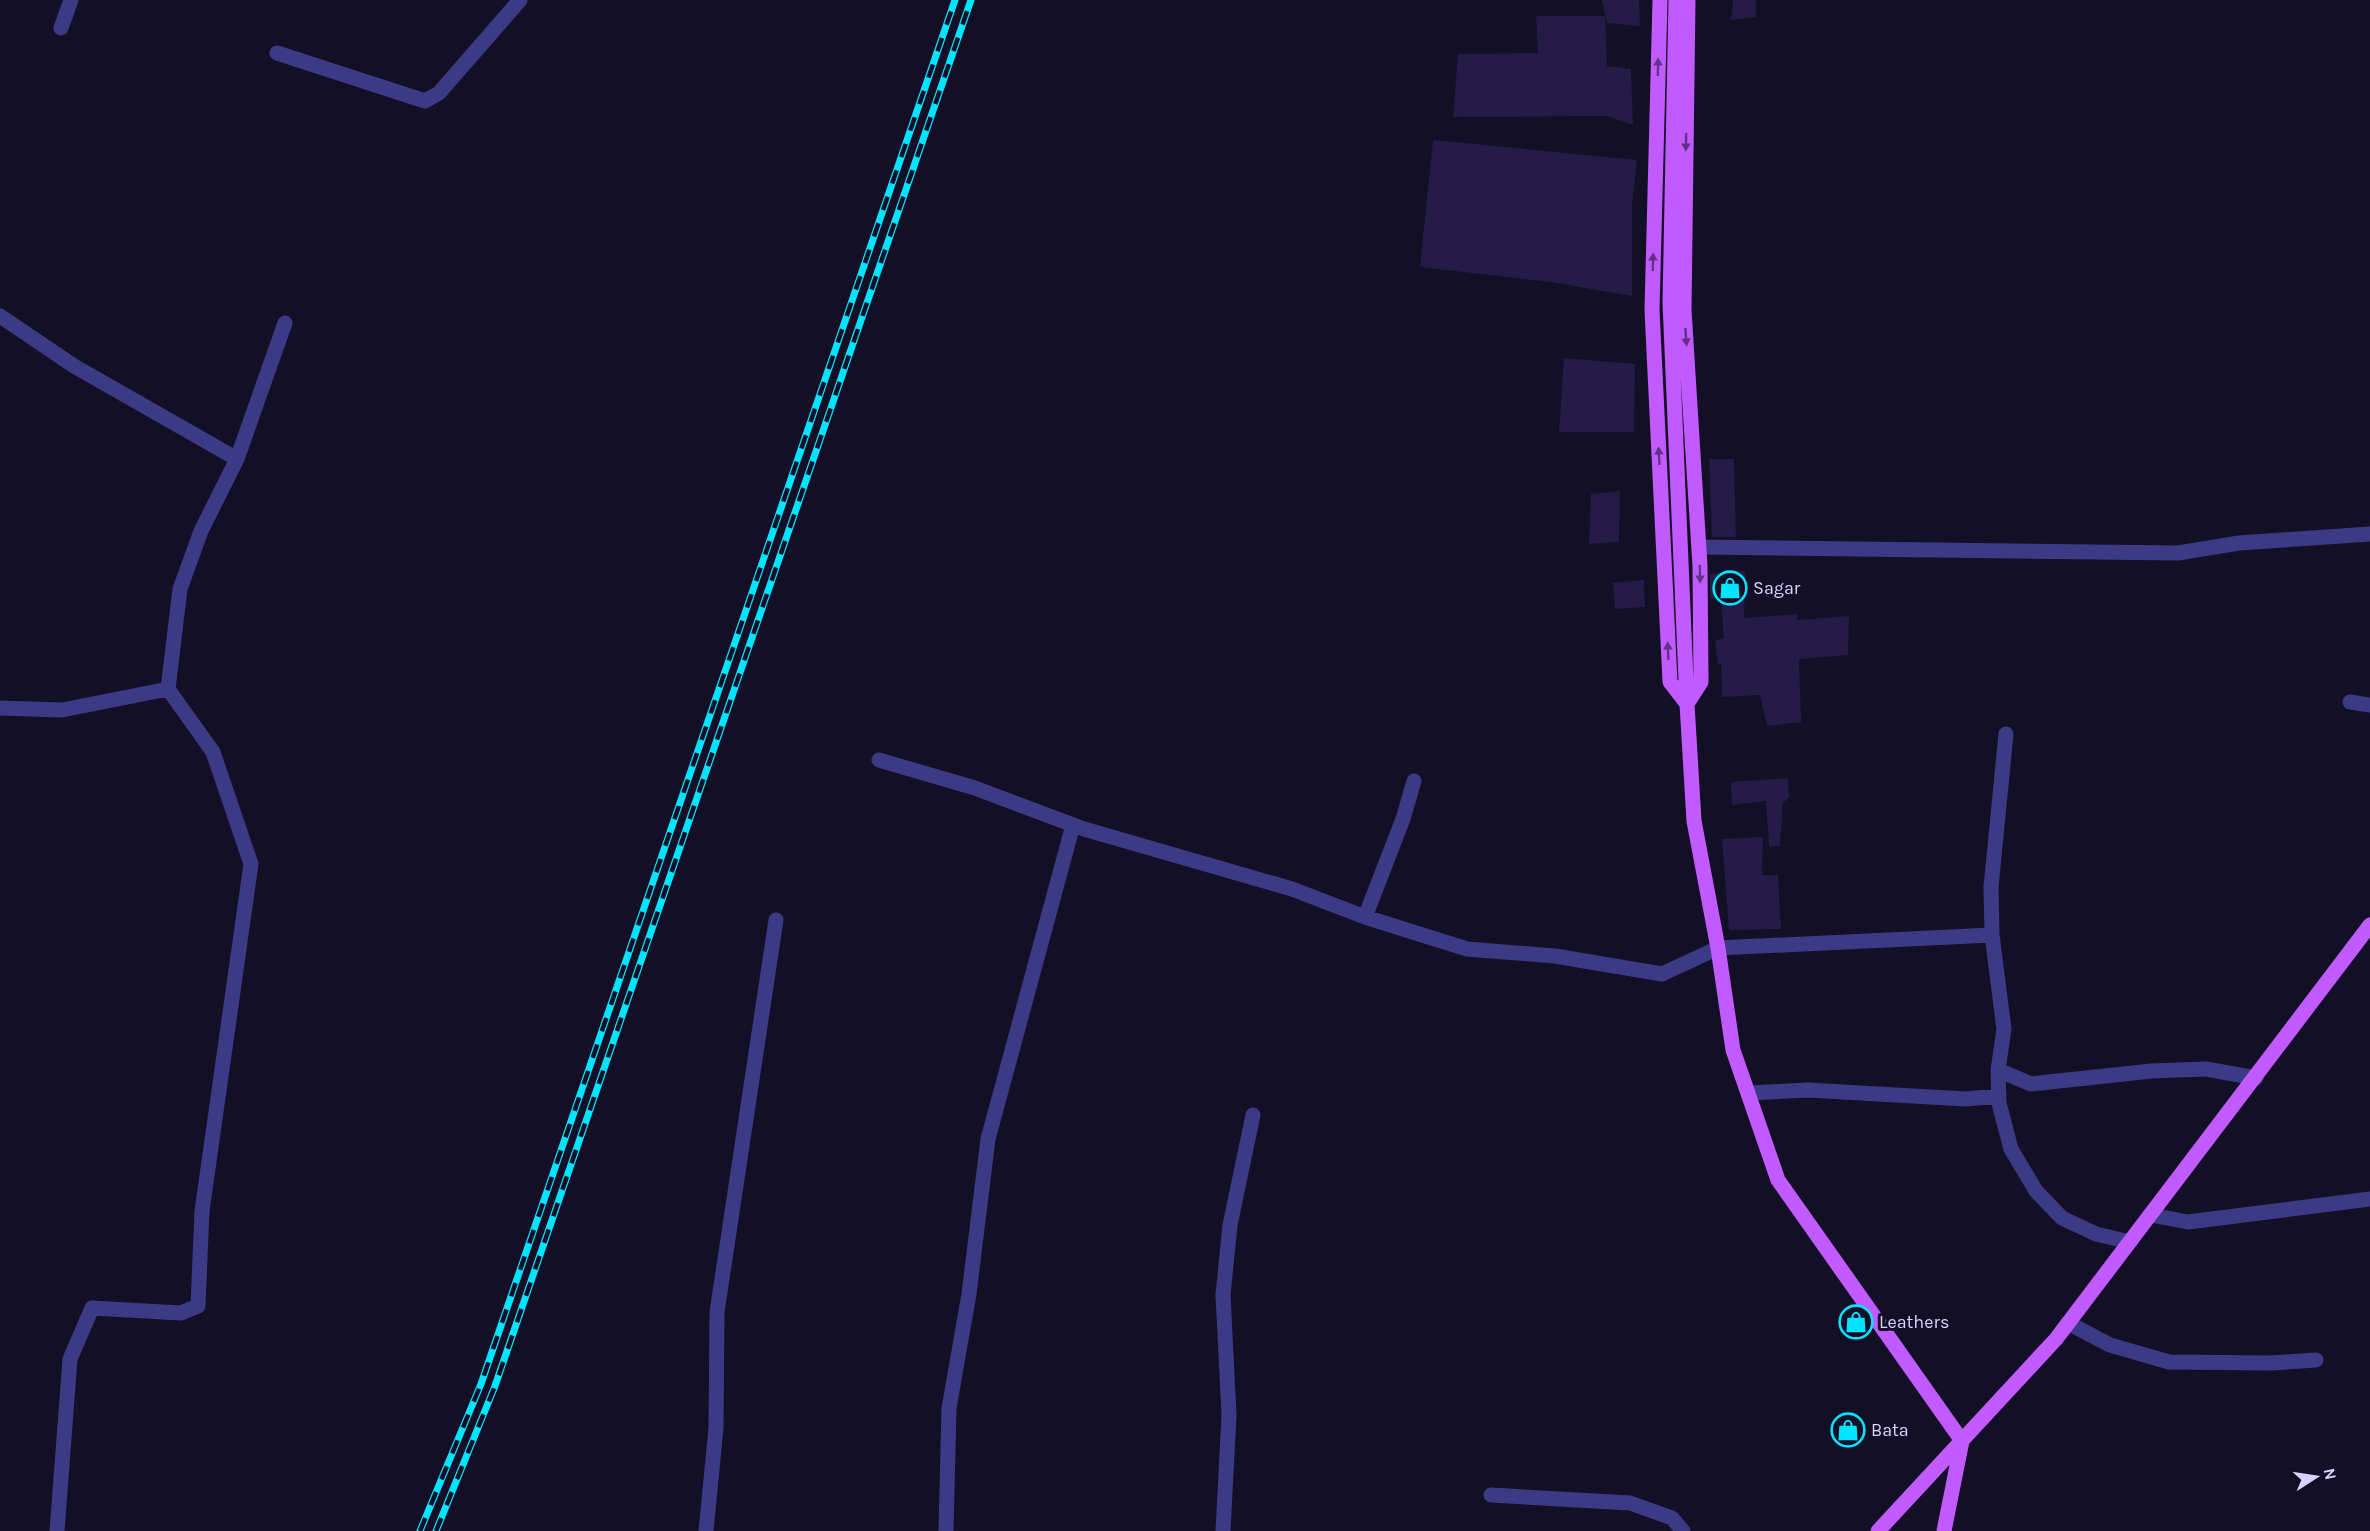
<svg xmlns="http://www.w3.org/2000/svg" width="2370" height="1531" viewBox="0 0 2370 1531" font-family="Karla,sans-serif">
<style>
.building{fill:#241b47}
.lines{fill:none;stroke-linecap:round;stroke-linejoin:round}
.minor{stroke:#3d3a85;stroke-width:15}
.major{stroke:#c25bff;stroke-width:15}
.rail-casing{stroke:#00e5ff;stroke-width:7}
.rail{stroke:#130f26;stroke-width:4.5;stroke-dasharray:14;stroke-linecap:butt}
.oneway{fill:#623188}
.labels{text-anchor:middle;stroke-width:6;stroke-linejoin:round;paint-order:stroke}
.poi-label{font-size:18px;fill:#d9d4ff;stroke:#130f26;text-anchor:start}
</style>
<rect width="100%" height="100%" fill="#130f26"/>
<!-- building -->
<path class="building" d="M1602,0H1639L1640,26L1607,23Z
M1733,0H1756V17L1731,20Z
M1536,16H1605L1607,66L1631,69L1633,125L1607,116L1453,117L1458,54L1538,53Z
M1433,140L1637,160L1632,205V296L1551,282L1420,267Z
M1564,358L1635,364L1634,432H1559Z
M1709,459H1734L1736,537H1712Z
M1620,491L1619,542L1589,544L1591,494Z
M1745,571L1744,618L1797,614V620L1849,616L1848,655L1799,659L1801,722L1767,726L1760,695L1722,697L1721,664H1718L1715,640L1724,639L1721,598L1710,599V574Z
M1644,580L1645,607L1615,609L1613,583Z
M1788,778L1789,797L1783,803L1780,846H1769L1766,801L1732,805L1731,782Z
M1763,837L1762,875H1778L1781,929L1729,930L1722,839Z"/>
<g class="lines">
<!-- minor -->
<path class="minor" d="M61,28L71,0
M277,53L425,101L439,93L520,0
M0,316L74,366L237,459
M1699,547L2178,553L2239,543L2370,534
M2350,702L2370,705
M0,708L62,710L168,689
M2006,734L1991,887L1992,935L2004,1029L1998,1070L1999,1103L2011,1149L2036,1191L2062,1218L2096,1234L2130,1242
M879,760L975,788L1084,829L1292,889L1365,917L1467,949L1555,956L1662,974L1718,948L1992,935
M1365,917L1403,819L1414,781
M1998,1070L2031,1084L2151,1071L2206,1069L2256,1078
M1748,1093L1808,1090L1966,1099L1999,1096
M2151,1215L2188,1222L2370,1199
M2068,1323L2110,1345L2169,1362L2271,1363L2316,1360
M1491,1495L1630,1503L1672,1518L1683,1531
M57,1531L70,1359L92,1308L181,1313L198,1306L202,1211L251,864L213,752L168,689L180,589L201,531L237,459L285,323
M706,1531L716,1428L717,1312L776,920
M946,1531L949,1408L969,1294L988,1139L1073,825
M1223,1531L1229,1415L1223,1295L1230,1225L1253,1115"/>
<!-- major -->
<path class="major" d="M1660,0L1652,310L1670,682L1687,704
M1676,0L1670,302L1687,704L1694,821L1718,948L1733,1050L1778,1180L1962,1441L1944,1531
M1687,704L1701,682L1700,566L1684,310L1688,0
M1878,1531L2056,1339L2370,925"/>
<!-- rail casing -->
<g class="rail-casing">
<path id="rail" d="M420,1531L481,1384L955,0
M436,1531L495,1386L971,0"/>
</g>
<!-- rail -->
<use href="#rail" class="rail"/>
</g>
<!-- one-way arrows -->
<defs><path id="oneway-solid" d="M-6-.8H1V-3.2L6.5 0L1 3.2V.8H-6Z" transform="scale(1.5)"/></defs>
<g class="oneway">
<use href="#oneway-solid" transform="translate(1658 67) rotate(-89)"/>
<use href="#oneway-solid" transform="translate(1686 142) rotate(91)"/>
<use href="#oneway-solid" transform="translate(1653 262) rotate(-89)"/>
<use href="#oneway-solid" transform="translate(1686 337) rotate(86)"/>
<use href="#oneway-solid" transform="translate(1659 456) rotate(-93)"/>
<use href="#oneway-solid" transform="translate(1700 574) rotate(89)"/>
<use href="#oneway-solid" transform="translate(1668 651) rotate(-93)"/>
</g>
<!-- icons -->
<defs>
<g id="shop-ring" transform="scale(1.725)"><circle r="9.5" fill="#130f26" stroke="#00e5ff" stroke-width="1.5"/><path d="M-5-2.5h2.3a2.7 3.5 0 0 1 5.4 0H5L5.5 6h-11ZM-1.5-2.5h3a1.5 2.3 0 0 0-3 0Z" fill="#00e5ff"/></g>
</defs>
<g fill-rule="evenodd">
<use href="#shop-ring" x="1730" y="588"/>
<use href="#shop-ring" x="1856" y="1322"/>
<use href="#shop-ring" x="1848" y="1430"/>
</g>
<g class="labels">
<!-- poi labels -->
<g class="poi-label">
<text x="1753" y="594">Sagar</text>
<text x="1879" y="1328">Leathers</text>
<text x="1871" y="1436">Bata</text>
</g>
</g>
<!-- north arrow -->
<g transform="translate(2316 1477) rotate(78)" stroke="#130f26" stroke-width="4.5" paint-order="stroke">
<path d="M0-4.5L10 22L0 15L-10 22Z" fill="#d9d4ff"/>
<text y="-9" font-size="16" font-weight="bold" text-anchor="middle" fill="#d9d4ff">N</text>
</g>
</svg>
